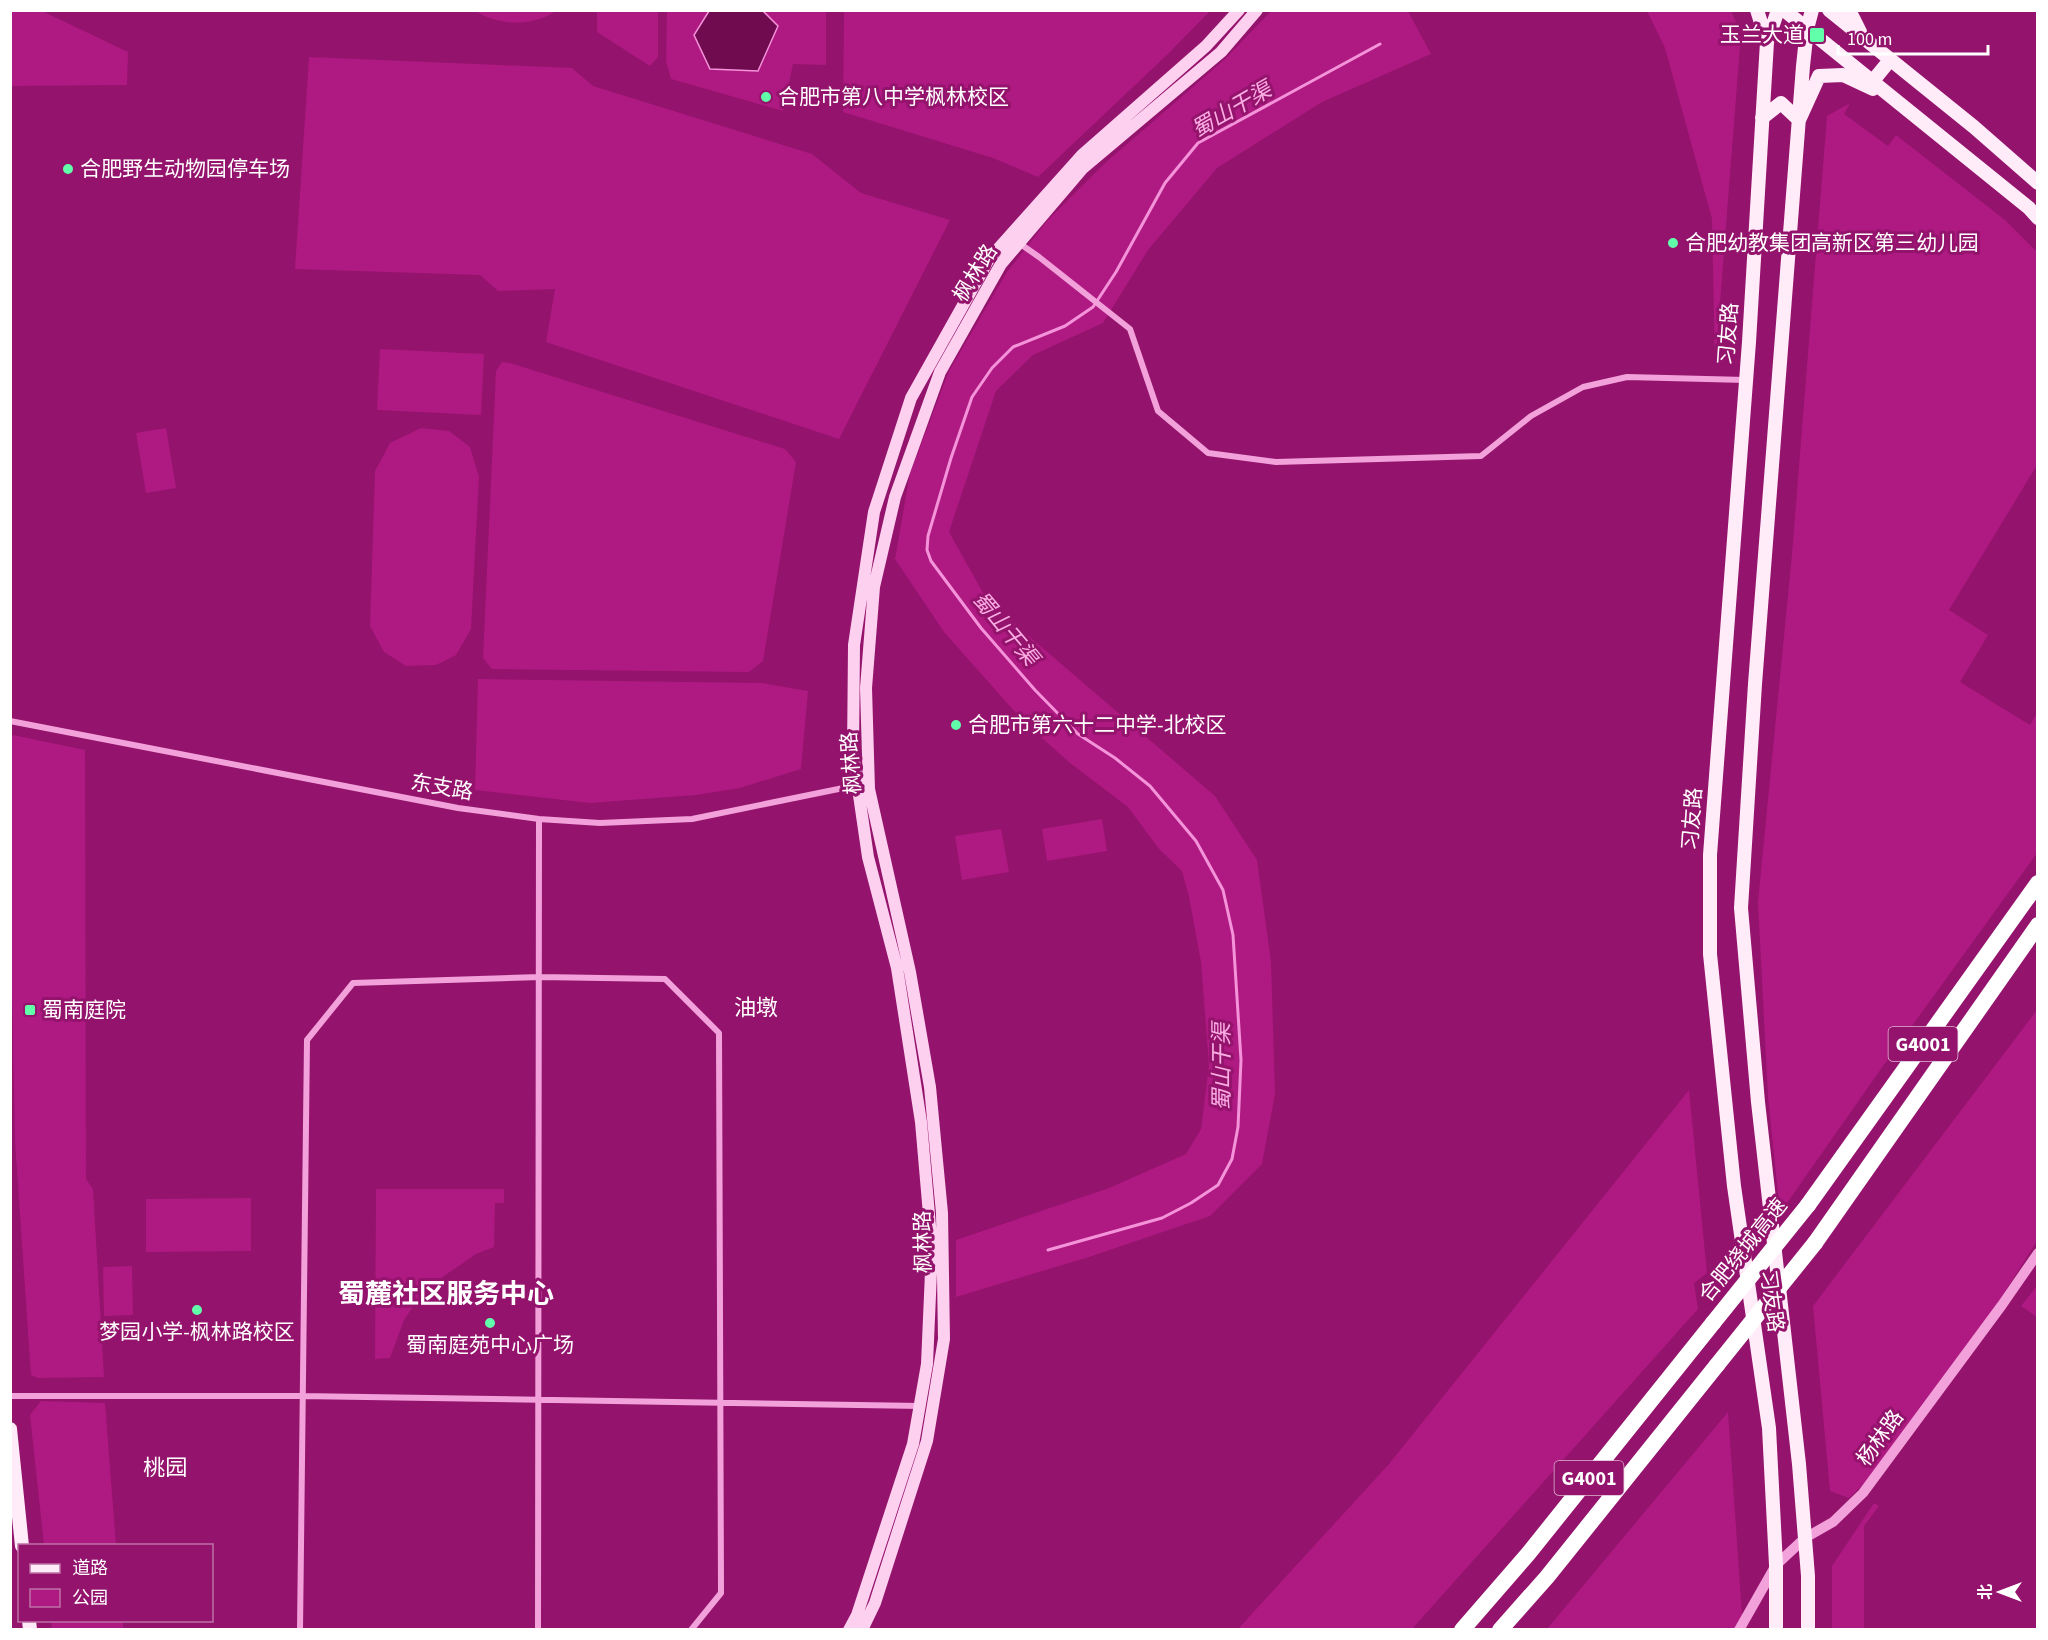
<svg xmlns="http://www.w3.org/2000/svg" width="2048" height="1640" viewBox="0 0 2048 1640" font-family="'Source Sans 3','Noto Sans SC',sans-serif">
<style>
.green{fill:#ae1a82}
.water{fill:#700b50;stroke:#f593da;stroke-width:1.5}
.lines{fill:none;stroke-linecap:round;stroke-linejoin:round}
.stream{stroke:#f593da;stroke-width:3}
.minor{stroke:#f2a1da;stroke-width:6}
.tertiary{stroke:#f2a1da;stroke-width:10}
.secondary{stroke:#fcd0ee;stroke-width:12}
.primary{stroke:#ffecf8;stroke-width:14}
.motorway{stroke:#fff;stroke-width:16}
.motorway-bridge{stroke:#fff;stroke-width:16}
.poi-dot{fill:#62ffaa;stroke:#94136c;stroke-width:2}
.labels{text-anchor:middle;stroke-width:6;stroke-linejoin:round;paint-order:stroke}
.shield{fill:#94136c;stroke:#dfb8d3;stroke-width:1.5}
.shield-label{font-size:20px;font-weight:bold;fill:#fff}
.poi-label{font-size:21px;fill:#fff;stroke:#94136c;text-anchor:start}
.street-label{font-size:21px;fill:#fff;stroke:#94136c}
.water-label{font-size:22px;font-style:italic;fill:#f9ade3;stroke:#94136c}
.neighbourhood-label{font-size:22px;fill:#fff;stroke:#94136c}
.district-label{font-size:27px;font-weight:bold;fill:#fff;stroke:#94136c}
</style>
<rect width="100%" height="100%" fill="#94136c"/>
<!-- green -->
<path class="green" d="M10,11H42L128,52L127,85L11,86Z
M475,11H556C531,27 500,26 475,11Z
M597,11H658V57L650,66L597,32Z
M667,11H826V65L793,64L783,111L671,79L666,61Z
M844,11L845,10L1210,11L1169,53L1038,177L993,158L843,112Z
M1271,11H1408L1431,54L1322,102L1217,168L1148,250L1103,323L1033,355L996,391L949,532L987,600L1215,796L1257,860L1271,962L1275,1094L1262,1164L1210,1216L1089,1257L956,1297V1240L1109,1188L1186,1154L1201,1129L1209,1065L1201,962L1189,897L1182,871L1159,849L1128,807L1070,763L1024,722L944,632L895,559L910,473L949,371L1007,272L1047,221L1104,164L1225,59Z
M1647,11H1731L1741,33L1715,367L1712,219L1665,48Z
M309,57L572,68L593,86L812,154L861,193L950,220L839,439L546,342L555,289L498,291L480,275L295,269Z
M1850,103L1844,114L1888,146L1896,135L2005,220L2037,252V465L1949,610L1988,635L1960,682L2030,725L2037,713V853L1883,1066L1780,1213L1768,1097L1758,902L1792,554L1827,116Z
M380,349L484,354L481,415L377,410Z
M502,362L510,363L785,449L796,462L763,661L749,672L492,669L483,658L496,371Z
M166,428L176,488L146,493L136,433Z
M421,428L449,431L470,447L479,477L471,629L456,655L436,665L406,666L384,652L370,626L375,471L390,443Z
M478,679L762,683L808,691L801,769L740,788L696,795L590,803L475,790Z
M13,735L85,750L86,1179L93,1189L104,1377L38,1378L31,1375L15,1142L11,938L10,737Z
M1102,819L1107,851L1047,861L1042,829Z
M1001,829L1009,872L962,880L955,836Z
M2037,1010V1241L1979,1333L1871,1477L1849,1498L1830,1491L1813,1306Z
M1689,1090L1707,1273L1694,1283L1698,1309L1412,1629H1238L1389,1464Z
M376,1189H504V1203H495L494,1247L476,1254L425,1289L404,1320L390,1358L375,1359Z
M251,1198V1251L146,1252V1199Z
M132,1266L133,1315L104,1316L103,1267Z
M2037,1286V1317L2021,1306Z
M41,1401L105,1403L116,1545H44L30,1415Z
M1728,1412L1743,1629H1547Z
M1874,1503L1879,1506L1864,1526V1629H1832V1566Z
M51,1621H123V1629H52Z"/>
<!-- water -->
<path class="water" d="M709,11H763L778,26L758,71L710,69L694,35Z"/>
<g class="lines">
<!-- stream -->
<path class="stream" d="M1048,1250L1162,1218L1191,1203L1218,1185L1232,1159L1238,1127L1241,1060L1233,935L1223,890L1196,841L1150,786L1115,758L1078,734L1035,690L981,628L931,561L927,550L928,536L951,458L972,397L992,368L1013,347L1065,326L1093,307L1116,272L1165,183L1198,143L1380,44"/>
<!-- minor -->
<path class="minor" d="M1019,243L1039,257L1130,329L1158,411L1208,453L1276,462L1481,456L1531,416L1583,387L1627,377L1746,380
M10,721L458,808L539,819L600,823L692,819L858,785
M10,1396H301L922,1406
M300,1630L307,1040L353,983L540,977L665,979L719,1033L721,1593L691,1630
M538,1630L539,819"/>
<!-- tertiary -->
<path class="tertiary" d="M1739,1630L1776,1565L1805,1538L1833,1522L1863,1493L2002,1305L2038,1253"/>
<!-- secondary -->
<path class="secondary" d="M849,1630L857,1615L913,1444L927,1364L932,1249L921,1122L897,968L868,857L853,754L854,645L874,512L911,398L989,259L1082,155L1206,46L1239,10
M862,1630L875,1603L927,1441L944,1339L942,1213L930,1087L910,972L869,789L866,688L874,587L895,497L940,372L1001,264L1082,169L1221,52L1257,10"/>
<!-- primary -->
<path class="primary" d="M1757,10L1767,42
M1784,10L2029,208L2038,218
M1829,10L1974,127L2038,183
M1849,10L1860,32
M1872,82L1890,60
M1762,118L1781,103L1799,120L1819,76L1843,75L1873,89
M10,1429L22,1546
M29,1620L30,1630
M1776,1630V1565L1769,1428L1734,1186L1710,954V855L1749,342L1767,42L1778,10
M1808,1630V1576L1799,1464L1758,1102L1741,908L1755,684L1803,66L1807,29L1812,10"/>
<!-- motorway -->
<path class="motorway" d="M1808,1205L2038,883
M1815,1243L2038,925
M1462,1630L1528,1554L1713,1323
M1500,1630L1547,1577L1717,1365"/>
<!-- motorway-bridge -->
<path class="motorway-bridge" d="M1713,1323L1808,1205
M1717,1365L1815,1243"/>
</g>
<!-- markers -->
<g class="poi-dot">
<rect x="1809" y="27" width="16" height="16" rx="3"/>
<circle cx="766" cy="97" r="6"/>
<circle cx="68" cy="169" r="6"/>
<circle cx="1673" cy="243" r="6"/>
<circle cx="956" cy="725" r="6"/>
<rect x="24" y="1004" width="12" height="12" rx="3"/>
<circle cx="197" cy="1310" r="6"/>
<circle cx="490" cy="1323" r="6"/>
</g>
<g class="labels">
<!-- shield labels -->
<g class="shield">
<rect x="1888.5" y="1027" width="69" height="34" rx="4.5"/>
<rect x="1554.5" y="1461" width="69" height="34" rx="4.5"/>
</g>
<g class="shield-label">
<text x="1923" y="1051">G4001</text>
<text x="1589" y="1485">G4001</text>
</g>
<!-- poi labels -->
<g class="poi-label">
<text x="1804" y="42" text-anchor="end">玉兰大道</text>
<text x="778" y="104">合肥市第八中学枫林校区</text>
<text x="80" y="176">合肥野生动物园停车场</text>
<text x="1685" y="250">合肥幼教集团高新区第三幼儿园</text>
<text x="968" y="732">合肥市第六十二中学-北校区</text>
<text x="42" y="1017">蜀南庭院</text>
<text x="197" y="1339" text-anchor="middle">梦园小学-枫林路校区</text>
<text x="490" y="1352" text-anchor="middle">蜀南庭苑中心广场</text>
</g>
<!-- street labels -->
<g class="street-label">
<text transform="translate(975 273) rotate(-58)" y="7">枫林路</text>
<text transform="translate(1728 334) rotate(-86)" y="7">习友路</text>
<text transform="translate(851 763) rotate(-94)" y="7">枫林路</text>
<text transform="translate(442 787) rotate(10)" y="7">东支路</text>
<text transform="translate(1692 819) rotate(-86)" y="7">习友路</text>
<text transform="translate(923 1242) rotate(-91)" y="7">枫林路</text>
<text transform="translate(1743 1250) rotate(-51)" y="7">合肥绕城高速</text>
<text transform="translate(1772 1301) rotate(82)" y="7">习友路</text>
<text transform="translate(1880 1438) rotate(-54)" y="7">杨林路</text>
</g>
<!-- water labels -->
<g class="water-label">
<text transform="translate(1231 109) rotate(-30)" y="8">蜀山干渠</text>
<text transform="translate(1006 628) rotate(50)" y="8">蜀山干渠</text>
<text transform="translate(1221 1067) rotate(-90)" y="8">蜀山干渠</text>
</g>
<!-- neighbourhood labels -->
<g class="neighbourhood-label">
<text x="756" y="1015">油墩</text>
<text x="165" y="1475">桃园</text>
</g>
<!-- district labels -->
<g class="district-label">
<text x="446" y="1303">蜀麓社区服务中心</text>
</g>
</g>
<!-- border -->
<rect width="2048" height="1640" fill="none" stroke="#ffffff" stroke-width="24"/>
<!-- legend -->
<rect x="18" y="1544" width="195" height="78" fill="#94136c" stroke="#bf71a7" stroke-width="1.5"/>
<rect x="30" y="1564" width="30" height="9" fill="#ffecf8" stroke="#bf71a7" stroke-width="1.5"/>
<text x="72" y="1574" font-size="18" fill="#ffffff">道路</text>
<rect x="30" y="1589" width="30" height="18" fill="#ae1a82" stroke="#bf71a7" stroke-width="1.5"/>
<text x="72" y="1604" font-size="18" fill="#ffffff">公园</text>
<!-- north arrow -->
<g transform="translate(2000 1592) rotate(270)" stroke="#94136c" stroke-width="4.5" paint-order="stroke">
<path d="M0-4.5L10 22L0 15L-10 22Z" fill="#ffffff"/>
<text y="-9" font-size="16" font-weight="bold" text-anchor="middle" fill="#ffffff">北</text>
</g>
<!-- scale -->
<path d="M1838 45v9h150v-9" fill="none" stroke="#ffffff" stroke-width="3"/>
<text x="1847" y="45" font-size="18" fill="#ffffff" stroke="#94136c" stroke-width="4.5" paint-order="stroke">100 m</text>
</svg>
